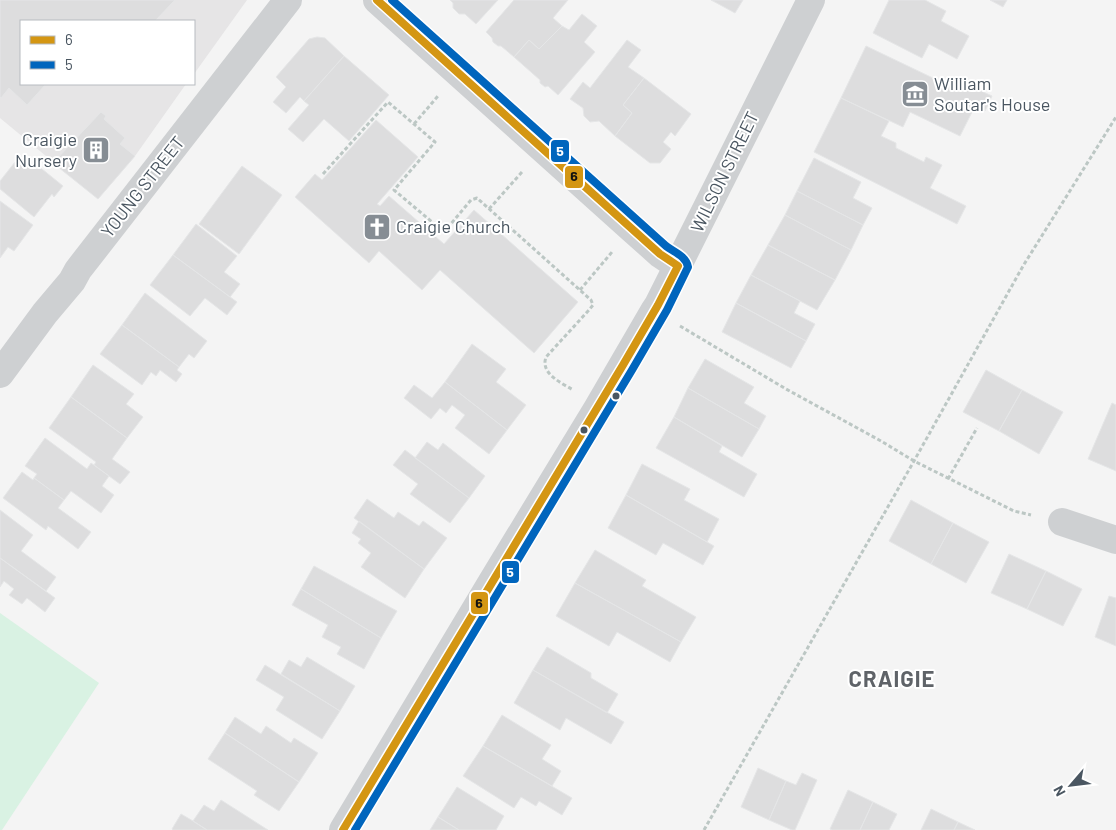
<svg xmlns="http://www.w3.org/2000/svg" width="1116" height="830" viewBox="0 0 1116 830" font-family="Barlow,sans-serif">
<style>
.education{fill:#e6e5e6}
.green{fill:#d9f2e3}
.building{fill:#ddddde;stroke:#e5e6e7}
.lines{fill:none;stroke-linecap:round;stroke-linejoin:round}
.path{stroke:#bcc7c4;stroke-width:3;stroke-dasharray:4 2.5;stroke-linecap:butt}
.minor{stroke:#ced0d2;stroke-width:28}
.bus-1-casing{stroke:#fff;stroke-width:11}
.bus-2-casing{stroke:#fff;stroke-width:11}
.bus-1{stroke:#d49613;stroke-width:8}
.bus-2{stroke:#0065bd;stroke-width:8}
.bus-dot{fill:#4a5661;stroke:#fff;stroke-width:2}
.labels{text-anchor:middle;stroke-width:4;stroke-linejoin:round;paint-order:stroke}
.poi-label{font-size:18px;fill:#4a5661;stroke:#fff;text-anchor:start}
.street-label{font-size:18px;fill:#4a5661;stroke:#fff}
.district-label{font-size:22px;font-weight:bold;letter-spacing:1px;fill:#5f6368;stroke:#fff}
.line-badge{stroke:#fff;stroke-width:2}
.badge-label{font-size:14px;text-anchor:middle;font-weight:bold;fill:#fff}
.pale-badge-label{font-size:14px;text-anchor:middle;font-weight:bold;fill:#111}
</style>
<rect width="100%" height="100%" fill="#f4f4f4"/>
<!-- education -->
<path class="education" d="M0,0H247L194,74V21H21V84H186L135,156L98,199L0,118Z"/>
<!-- green -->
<path class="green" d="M0,613L99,683L2,830H0Z"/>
<!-- building -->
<path class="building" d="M0,0H175L155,21H21V84H46L27,105L9,88L1,98L0,97Z
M450,0H498L476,24L465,14H459L453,8V3Z
M514,0H568L553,18L562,26L539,49L529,40L514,57L501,46H498L493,42L492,38L486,32Z
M711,0H743L735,13Z
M889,0H925L946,11L941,21L969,36L957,59L929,44L922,58L873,33Z
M990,0H1007L1003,7Z
M582,14L597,26L584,42L595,52L558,95L548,86L545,87L540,83V80L514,57L529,40L539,49L562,26L569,30Z
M317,37L325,38L344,56L304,101L300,97L286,113L273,102L286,87L276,77L309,39Z
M627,40L641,50L628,67L644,78L623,105L632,113L615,136L599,121L590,122L584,116L583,108L570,99L583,82L590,88Z
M866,46L960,91L964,83L992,96L985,111L975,106L960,136L910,112L903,127L841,98Z
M344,56L389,95L349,141L324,119L303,142L288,129L309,105L304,101Z
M644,78L691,114L675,136L671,132L663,142L671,149L660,163H650L615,136L632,113L623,105Z
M841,98L889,121L881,136L896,143V148L924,162L926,157L942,165L930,188L966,206L957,224L814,152Z
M101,112L106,116L104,119L125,138L120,144L135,156L98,199L53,163Z
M376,120L418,157L377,204L380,206L389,196L444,244L474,210L578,302L534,353L440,270L422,290L379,251L369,263L295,197L315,174L322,180Z
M26,156L63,186L54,197L52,194L34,217L0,189V181L15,162L19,165Z
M814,158L861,182L853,198L872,208L863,225L797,191Z
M242,166L282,195L239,254L199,224Z
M797,191L863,225L851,250L785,215Z
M0,201L33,225L14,251L8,247L0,258Z
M785,215L851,250L835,280L768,245Z
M196,224L237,256L224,272L240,284L230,297L173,255Z
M768,245L835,280L817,310L751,275Z
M173,255L237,302L227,315L205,298L190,316L150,285Z
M751,275L800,301L794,313L815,324L806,341L736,303Z
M145,293L207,341L194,358L189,354L179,367L122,325Z
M736,303L806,341L791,368L722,332Z
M122,325L179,367L177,370L182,374L176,382L160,370L156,376L151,372L142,385L100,354Z
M472,344L506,369L496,382L526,405L507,430L445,382Z
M705,359L754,387L744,403L766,416L759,429L688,388Z
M93,365L134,394L126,404L143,417L127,438L71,397Z
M986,370L1022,390L999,431L963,412Z
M445,382L507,430L489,454L455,428L465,415L452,405L446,413L440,408L431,419L404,398L414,385L432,398Z
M688,388L759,429L742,457L674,417Z
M1022,390L1063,412L1039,454L999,431Z
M71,397L127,438L112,459L130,472L120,484L94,465L96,462L49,428Z
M1112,403L1116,405V471L1088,459Z
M674,417L722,446L719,452L757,474L744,497L656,448Z
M45,438L87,469L91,463L109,476L102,486L114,495L101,513L71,491L64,500L34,478L37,474L25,466Z
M427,442L438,450L443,443L485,476L469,498L415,458Z
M405,450L469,498L450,523L410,494L418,484L393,465Z
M642,464L690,489L684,500L719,519L707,542L626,495Z
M22,472L33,480L34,478L64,500L58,508L91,532L78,549L48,526L46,530L3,498Z
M626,495L714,546L703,565L663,543L656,555L608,528Z
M367,499L394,518L398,512L419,526L423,521L447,538L424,569L354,518Z
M911,500L953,523L931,564L889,541Z
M0,510L33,535L21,551L56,577L46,591L0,558Z
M359,521L424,569L405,598L361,567L371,553L358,543L361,539L352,533Z
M953,523L989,542L966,583L931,564Z
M595,550L646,580L642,586L696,617L681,642L575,583Z
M1009,554L1046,571L1027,609L991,593Z
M0,558L55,598L45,612L27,598L22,604L9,595L14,589L4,581L0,587Z
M314,566L397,611L381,638L301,589Z
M1046,571L1082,589L1063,626L1027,609Z
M575,583L681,642L670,662L617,632L609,646L556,616Z
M301,589L381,638L364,669L337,654L341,647L322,637L328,625L292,605Z
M1109,596L1116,598V646L1095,637Z
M547,647L591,673V678L618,694L607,713L533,670Z
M307,657L355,686L340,711L281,674L289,660L301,667Z
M265,665L340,711L322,739L276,710L284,697L256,680Z
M533,670L624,722L611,744L566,718L560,730L514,703Z
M502,715L551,745L542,759L561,771L552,786L483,746Z
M235,717L261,734L266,726L291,743L294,738L318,753L299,782L225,733Z
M225,733L299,782L279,811L254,795L257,791L208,759Z
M483,746L572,798L562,815L539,801L536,806L521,797L514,808L463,776Z
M758,768L786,781L769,820L741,807Z
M802,773L817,780L795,830H792L769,820L786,781L796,785Z
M457,787L504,816L496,830H459L438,817Z
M848,790L873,802L860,830H832L830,829Z
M221,800L268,830H207L193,821L204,805L214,811Z
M873,802L897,814L889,830H860Z
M931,809L958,822L954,830H921Z
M181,814L193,821L207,830H173L172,829Z
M438,817L459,830H430Z
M958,822L975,830H954Z"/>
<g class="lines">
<!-- path -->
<path class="path" d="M414,124L438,96
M323,174L388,102L435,142L394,190L444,232L471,200L477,198L591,300L593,305L589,310L546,357C540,374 562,383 573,390
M489,209L522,172
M580,290L612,252
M680,326L786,389L881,441L914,461L1014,511L1031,515
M948,479L977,428
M704,830L914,461L1023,266L1116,117"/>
<!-- minor -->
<path class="minor" d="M377,0L632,229L660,254L678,266
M0,374L45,313L72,281L78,270L288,0
M1062,522L1116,540
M343,830L493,580L597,409L654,311L658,305L811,0"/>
<!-- bus-1 casing -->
<g class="bus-1-casing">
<path id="bus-1" d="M343,830L623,365L658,305L678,266L660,254L377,0"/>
</g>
<!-- bus-2 casing -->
<g class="bus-2-casing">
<path id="bus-2" d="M355,830L632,370L667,310L688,267C686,256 674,252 666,246L392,0"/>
</g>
<!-- bus-1 -->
<use href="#bus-1" class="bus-1"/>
<!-- bus-2 -->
<use href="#bus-2" class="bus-2"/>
</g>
<!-- icons -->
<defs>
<g id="museum-square" transform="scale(1.4375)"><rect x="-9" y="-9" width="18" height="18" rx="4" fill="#868d94" stroke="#fff"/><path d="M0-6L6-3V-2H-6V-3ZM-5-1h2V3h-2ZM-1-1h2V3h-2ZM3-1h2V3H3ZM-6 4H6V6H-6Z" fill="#fff"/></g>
<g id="building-square" transform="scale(1.4375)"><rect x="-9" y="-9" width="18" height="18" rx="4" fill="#868d94" stroke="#fff"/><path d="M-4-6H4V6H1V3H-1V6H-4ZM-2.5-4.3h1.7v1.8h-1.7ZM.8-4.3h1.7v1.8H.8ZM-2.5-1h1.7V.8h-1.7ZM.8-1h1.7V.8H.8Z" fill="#fff"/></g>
<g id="church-square" transform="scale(1.4375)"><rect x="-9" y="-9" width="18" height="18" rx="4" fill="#868d94" stroke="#fff"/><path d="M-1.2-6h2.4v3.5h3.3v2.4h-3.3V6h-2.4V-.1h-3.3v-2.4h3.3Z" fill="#fff"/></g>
</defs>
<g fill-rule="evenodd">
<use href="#museum-square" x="915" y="94"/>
<use href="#building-square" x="96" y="150"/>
<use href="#church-square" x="377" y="227"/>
</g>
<!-- markers -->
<g class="bus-dot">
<circle cx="616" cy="396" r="4.5"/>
<circle cx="584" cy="430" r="4.5"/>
</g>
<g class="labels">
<!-- poi labels -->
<g class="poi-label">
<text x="934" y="90">William<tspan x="934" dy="21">Soutar's House</tspan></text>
<text x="77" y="146" text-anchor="end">Craigie<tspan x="77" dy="21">Nursery</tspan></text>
<text x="396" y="233">Craigie Church</text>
</g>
<!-- street labels -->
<g class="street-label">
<text transform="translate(725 172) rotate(-64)" y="6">WILSON STREET</text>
<text transform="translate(143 187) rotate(-52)" y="6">YOUNG STREET</text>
</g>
<!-- district labels -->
<g class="district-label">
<text x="892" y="687">CRAIGIE</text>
</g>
</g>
<g class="line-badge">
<rect x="550" y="139" width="20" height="24" rx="5" fill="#0065bd"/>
<rect x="564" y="165" width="20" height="24" rx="5" fill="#d49613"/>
<rect x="501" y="560" width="19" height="24" rx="5" fill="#0065bd"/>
<rect x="470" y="591" width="19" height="24" rx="5" fill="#d49613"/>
</g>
<g class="badge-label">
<text x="560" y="156">5</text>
<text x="510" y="577">5</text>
</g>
<g class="pale-badge-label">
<text x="574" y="181">6</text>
<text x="479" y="608">6</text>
</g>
<!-- legend -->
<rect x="20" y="20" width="175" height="65" fill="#ffffff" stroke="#b7bbc0"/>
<rect x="30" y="36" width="25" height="8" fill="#d49613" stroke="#b7bbc0"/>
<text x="65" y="45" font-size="15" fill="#4a5661">6</text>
<rect x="30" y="61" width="25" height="8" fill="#0065bd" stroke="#b7bbc0"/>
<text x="65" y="70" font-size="15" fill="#4a5661">5</text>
<!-- north arrow -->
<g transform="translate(1071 785) rotate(242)" stroke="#ffffff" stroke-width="4" paint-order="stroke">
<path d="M0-4L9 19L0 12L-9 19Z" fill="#4a5661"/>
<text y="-8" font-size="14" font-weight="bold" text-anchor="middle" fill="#4a5661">N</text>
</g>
</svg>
